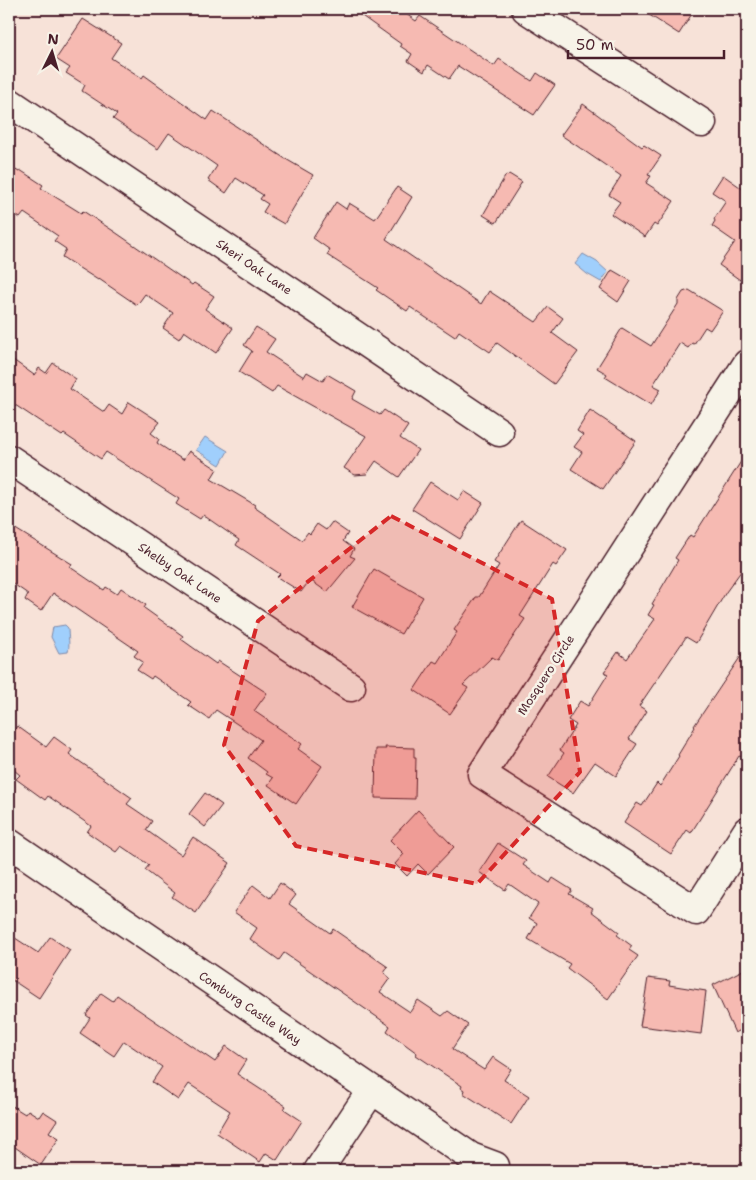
<svg xmlns="http://www.w3.org/2000/svg" width="756" height="1180" viewBox="0 0 756 1180" font-family="'Shantell Sans',sans-serif">
<style>
.water{fill:#a0cffc;stroke:#7e89a8}
.building{fill:#f6bab2;stroke:#4a1f2b}
.lines{fill:none;stroke-linecap:round;stroke-linejoin:round}
.minor-casing{stroke:#4a1f2b;stroke-width:31}
.minor{stroke:#f7f3e8;stroke-width:28}
.marked{fill:#d62828;fill-opacity:0.2;stroke:#d62828;stroke-width:4;stroke-dasharray:10 6;stroke-linejoin:round}
.labels{text-anchor:middle;stroke-width:5;stroke-linejoin:round;paint-order:stroke}
.street-label{font-size:12px;fill:#4a1f2b;stroke:#f7f3e8}
</style>
<rect width="100%" height="100%" fill="#f7e2d8"/>
<filter id="ink" filterUnits="userSpaceOnUse"><feTurbulence type="fractalNoise" baseFrequency=".02" numOctaves="2"/><feDisplacementMap in="SourceGraphic" scale="10" xChannelSelector="R" yChannelSelector="G"/><feConvolveMatrix kernelMatrix="1 2 1 2 8 2 1 2 1" color-interpolation-filters="sRGB"/></filter>
<g filter="url(#ink)">
<!-- water -->
<path class="water" d="M583,254L597,262L608,272L601,282L587,274L575,264Z
M205,437L228,451L220,465L196,450Z
M65,625L68,628C68,636 70,645 68,652L59,653L51,637L53,627Z"/>
<!-- building -->
<path class="building" d="M352,9H399L416,21L420,16L494,66L499,59L532,81L537,73L555,85L534,115L458,66L449,79L428,65L424,72L408,61L412,54L400,46L401,44Z
M640,9H695L679,34Z
M83,19L121,43L111,58L142,78L144,75L207,120L213,111L284,158L313,175L284,224L263,212L268,204L260,199L263,195L236,178L226,193L208,180L217,166L169,133L158,149L113,119L117,114L82,91L85,85L66,73L70,68L56,59Z
M583,104L642,147L644,145L661,156L648,175L651,176L646,183L674,201L657,226L654,224L645,237L611,214L620,202L609,195L621,176L561,135Z
M9,166L19,172L20,170L43,185L41,188L81,213L83,211L115,232L192,285L194,283L214,296L205,309L233,328L216,353L184,331L179,339L163,328L173,313L145,294L137,305L99,279L98,280L62,257L66,249L54,241L58,236L24,213L20,218L9,210Z
M509,174L522,182L496,223L483,215L506,175L508,176Z
M723,175L747,192V270L740,280L719,265L735,242L712,226L715,221L714,219L726,201L712,192Z
M397,187L412,197L386,239L481,304L489,291L536,322L548,307L563,318L552,333L578,352L554,384L497,343L490,352L459,331L455,337L410,307L407,311L376,290L378,288L327,255L330,250L313,238L336,202L346,209L349,203L375,219Z
M612,270L631,281L618,302L600,289Z
M689,290L723,311L710,330L705,327L694,344L692,343L688,348L680,343L653,385L661,389L651,405L605,377L607,374L597,368L622,328L651,346L678,304V300L683,292Z
M256,327L275,339L266,352L304,377L307,372L323,381L327,374L356,391L352,399L380,415L384,410L408,426L400,438L418,450L399,477L376,461L367,474L355,475L344,468L366,436L277,386L272,393L239,372L252,351L244,345Z
M9,357L34,375L39,368L46,373L53,363L76,379L70,389L104,412L109,405L122,414L129,402L160,422L151,433L159,439L157,443L183,460L189,451L217,469L211,479L255,505L254,507L302,540L308,532L310,534L317,524L326,530L332,522L348,533L343,541L354,549L350,556L355,558L327,592L310,580L301,592L277,577L280,574L236,545L239,540L203,515L200,519L176,504L179,499L106,452L101,459L64,434L62,436L9,401Z
M590,410L636,441L603,489L571,469L582,452L574,447L583,435L577,431Z
M747,452V563L726,592L696,643L686,637L639,706L647,711L629,739L637,744L616,776L595,762L573,793L548,777L564,753L560,750L576,725L568,720L580,701L588,706L608,674L604,672L618,652L627,659L655,619L648,615L654,605L652,604L678,560L675,558L690,535L693,537Z
M430,482L458,500L464,491L483,503L460,539L412,509Z
M521,520L567,550L556,566L553,564L520,616L525,619L498,660L492,657L463,685L468,688L450,714L414,690L433,661L437,663L457,632L454,630L476,597H479L499,565L494,562Z
M9,525L72,564L70,567L104,590L106,587L117,594L121,588L146,605L144,608L183,636L181,639L216,664L218,661L267,693L254,711L302,744L298,749L322,766L296,804L268,785L273,778L266,774L267,772L248,758L261,740L216,710L209,719L188,705L191,702L153,676L151,679L137,670L143,662L134,656L138,651L53,593L41,611L25,600L28,594L9,581Z
M374,569L423,597L401,634L352,607Z
M747,647V747L741,757L739,756L691,833L687,830L671,854L624,823L637,803L642,806L657,783L660,786L679,756L678,755L695,727L694,726Z
M17,726L46,747L54,737L72,750L69,754L132,798L127,804L152,821L146,830L181,855L193,837L230,863L196,913L172,897L175,893L145,870L149,865L121,846L116,852L87,832L91,826L48,796L45,800L16,779L20,775L9,766V737Z
M385,747L414,748V757H416L415,799L375,798L376,749H386Z
M205,793L222,805L205,827L189,814Z
M418,810L454,847L428,874L418,864L407,876L395,864L404,854L390,840Z
M498,843L526,861L523,865L550,883L553,878L572,890L569,894L593,908L591,911L619,932L617,935L632,946L629,950L638,956L608,999L567,968L570,964L528,939L537,923L529,918L538,904L509,884L505,890L479,872Z
M280,883L296,895L289,904L330,933L333,929L388,967L384,973L390,978L380,992L410,1012L418,1000L442,1016L448,1011L468,1025L452,1049L484,1070L493,1057L511,1069L504,1080L529,1096L511,1124L463,1093L464,1090L461,1088L462,1086L416,1055L417,1053L387,1031L390,1026L284,953L279,960L250,939L257,928L234,912L253,885L270,898Z
M9,934L38,953L50,937L70,950L39,998L9,978Z
M747,968V1027L735,1033L713,985Z
M648,978L670,981L669,985L706,991L701,1034L640,1026Z
M101,993L113,1001L117,995L215,1062L226,1046L246,1060L237,1074L286,1106L284,1109L302,1121L277,1160L266,1153L260,1162L217,1133L230,1111L189,1084L178,1100L152,1082L162,1067L124,1041L114,1056L80,1033L90,1018L86,1015Z
M9,1104L25,1114L28,1110L39,1117L43,1111L57,1120L49,1132L59,1138L41,1165L9,1143Z"/>
<g class="lines">
<!-- minor casing -->
<g class="minor-casing">
<path id="minor" d="M526,9L702,123
M9,102L499,432
M747,364L482,774L696,911L747,831
M9,459L351,687
M9,843L471,1157L495,1166
M318,1171L371,1091"/>
</g>
<!-- minor -->
<use href="#minor" class="minor"/>
</g>
</g>
<!-- marked area -->
<path class="marked" d="M391,516L552,599L580,772L477,884L296,846L224,745L258,621Z"/>
<g class="labels">
<!-- street labels -->
<g class="street-label">
<text transform="translate(254 267) rotate(34)" y="4">Sheri Oak Lane</text>
<text transform="translate(180 573) rotate(34)" y="4">Shelby Oak Lane</text>
<text transform="translate(546 675) rotate(-57)" y="4">Mosquero Circle</text>
<text transform="translate(250 1008) rotate(34)" y="4">Comburg Castle Way</text>
</g>
</g>
<!-- margin -->
<rect width="756" height="1180" fill="none" stroke="#f7f3e8" stroke-width="30"/>
<rect x="15" y="15" width="726" height="1150" fill="none" stroke="#4a1f2b" stroke-width="2" filter="url(#ink)"/>
<!-- north arrow -->
<g transform="translate(52 52) rotate(5)" stroke="#f7f3e8" stroke-width="4" paint-order="stroke">
<path d="M0-4L9 19L0 12L-9 19Z" fill="#4a1f2b"/>
<text y="-8" font-size="14" font-weight="bold" text-anchor="middle" fill="#4a1f2b">N</text>
</g>
<!-- scale -->
<path d="M568 50v8h156v-8" fill="none" stroke="#4a1f2b" stroke-width="2.5"/>
<text x="576" y="50" font-size="15" fill="#4a1f2b" stroke="#f7f3e8" stroke-width="4" paint-order="stroke">50 m</text>
</svg>
